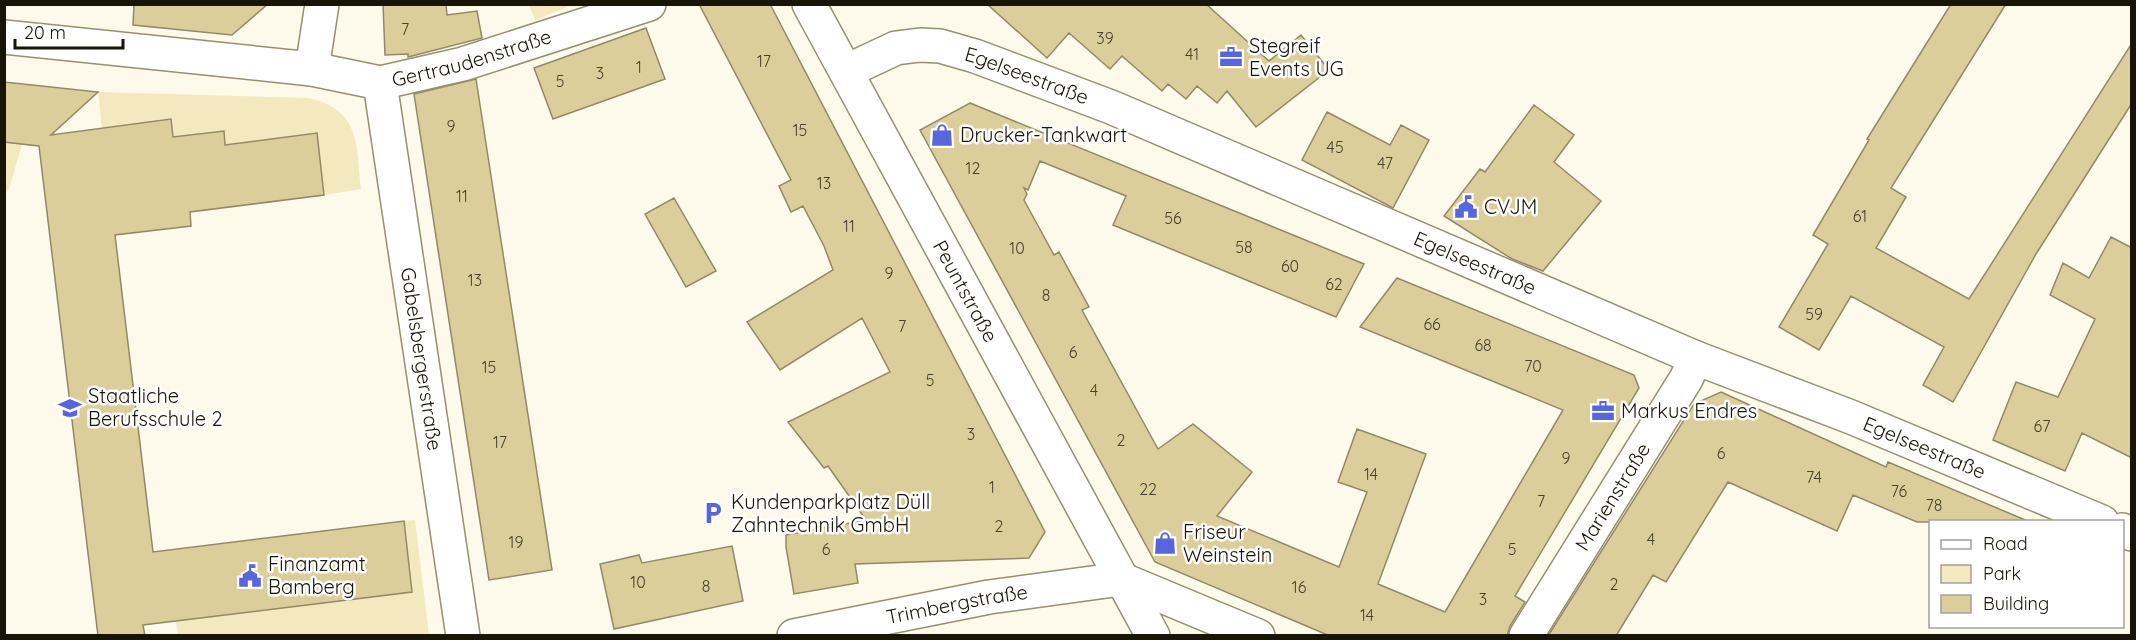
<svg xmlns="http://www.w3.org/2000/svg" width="2136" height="640" viewBox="0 0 2136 640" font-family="Quicksand,sans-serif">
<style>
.green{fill:#f4e8bf}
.building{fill:#dcce9b;stroke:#928968;stroke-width:1.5}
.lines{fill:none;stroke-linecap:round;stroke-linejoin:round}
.minor-casing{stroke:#988f6e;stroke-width:36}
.tertiary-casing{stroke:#988f6e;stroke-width:36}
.minor{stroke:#fff;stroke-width:33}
.tertiary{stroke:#fff;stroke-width:33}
.labels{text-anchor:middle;stroke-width:5;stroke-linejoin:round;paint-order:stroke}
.number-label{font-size:16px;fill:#49422c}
.poi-label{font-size:20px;fill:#181407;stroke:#fff;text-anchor:start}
.street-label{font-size:20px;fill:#181407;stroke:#fff}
</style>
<rect width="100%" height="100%" fill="#fdfaeb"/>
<!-- green -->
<path class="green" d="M575,4L535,20L529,5V4Z
M98,92L309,98C361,110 356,145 361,189L324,195L316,133L225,145L173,137L170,119L118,126L122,162L106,164Z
M5,142L22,144L9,189L5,194Z
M415,520L429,635H178L176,621L412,592L404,521Z"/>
<!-- building -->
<path class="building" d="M134,4H268L232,35L133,25Z
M383,4H446L447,15L477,11L482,38L408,57V54L385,55Z
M699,4H770L1045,532L1029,558L855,564L858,583L794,594L786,547V535L866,520L828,466L824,468L788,422L890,372L862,318L780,370L747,322L833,270L824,246L803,206L791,212L779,186L791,180Z
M987,4H1206L1269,61L1301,35L1329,70L1256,127L1227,91L1217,103L1197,86L1186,99L1168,84L1162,91L1122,56L1110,69L1069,33L1047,58Z
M1951,4H2006L1891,188L1906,197L1876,248L1969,299L2132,43V103L2036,254L1953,402L1923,385L1944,347L1851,296L1819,350L1779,327L1828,244L1813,235L1869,140L1867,139Z
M646,28L665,79L553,119L534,68Z
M476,79L552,570L489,580L414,94Z
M4,82L98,92L51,135L171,119L173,137L224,131L225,145L317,133L324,195L190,212L191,226L115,235L153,552L404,521L412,592L143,625L145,636H98L39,146L4,142Z
M970,103L1364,264L1336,317L1113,225L1126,196L1040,161L1028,190L1024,188L1027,194L1024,200L1054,255L1059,252L1089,307L1082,310L1158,449L1193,424L1252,472L1217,516L1339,567L1367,492L1338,482L1357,429L1426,454L1378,584L1445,612L1563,410L1360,327L1397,278L1634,375L1639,388L1515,596L1525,602L1510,626L1507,636H1330L1155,562L920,130Z
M1534,105L1574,135L1554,162L1601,201L1543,271L1512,259L1444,216L1480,169L1485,172Z
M1327,112L1390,145L1401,125L1429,140L1393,208L1302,160Z
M674,198L716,271L686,287L645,214Z
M2111,237L2132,248V458L2082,433L2065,471L1993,440L2016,382L2058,397L2095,319L2050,295L2063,263L2089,278Z
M1721,392L1886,467L1888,462L2030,522H1917L1853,495L1837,531L1728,482L1666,582L1653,575L1616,636H1548L1694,404Z
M732,546L743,601L614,629L600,564L639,555L642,563Z"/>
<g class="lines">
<!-- minor casing -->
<g class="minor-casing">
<g id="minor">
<path id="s1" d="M4,37L312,69L380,83L463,64L649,4"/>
<path d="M312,69L322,4"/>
<path id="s2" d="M847,71L896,48L920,45L940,46L975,56L1111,107L1696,358L1851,417L2102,522"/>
<path id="s3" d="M380,83L463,636"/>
<path d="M2122,530L2132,534"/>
<path id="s4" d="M794,636L989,597L1121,579L1258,636"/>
<path id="s5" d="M1526,636L1686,379L1696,358"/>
</g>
</g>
<!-- tertiary casing -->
<g class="tertiary-casing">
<g id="tertiary">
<path id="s6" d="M809,4L1153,636"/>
</g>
</g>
<!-- minor -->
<use href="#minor" class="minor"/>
<!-- tertiary -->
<use href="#tertiary" class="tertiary"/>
</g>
<!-- icons -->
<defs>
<g id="office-bare" transform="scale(1.8)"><path d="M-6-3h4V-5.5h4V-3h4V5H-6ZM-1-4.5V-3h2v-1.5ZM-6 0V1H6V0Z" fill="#5866dd" stroke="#fff" stroke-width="2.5" paint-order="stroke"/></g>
<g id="shop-bare" transform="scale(1.8)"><path d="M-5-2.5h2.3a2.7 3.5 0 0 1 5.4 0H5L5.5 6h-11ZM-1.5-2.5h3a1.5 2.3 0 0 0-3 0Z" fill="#5866dd" stroke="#fff" stroke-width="2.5" paint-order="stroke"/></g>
<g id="civic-bare" transform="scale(1.8)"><path d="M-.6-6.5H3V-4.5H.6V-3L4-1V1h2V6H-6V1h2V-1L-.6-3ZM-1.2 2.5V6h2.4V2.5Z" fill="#5866dd" stroke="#fff" stroke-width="2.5" paint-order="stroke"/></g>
<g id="school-bare" transform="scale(1.8)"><path d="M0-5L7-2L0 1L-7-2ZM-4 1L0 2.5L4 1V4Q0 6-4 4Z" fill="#5866dd" stroke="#fff" stroke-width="2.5" paint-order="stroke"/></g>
<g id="parking-bare" transform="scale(1.8)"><path d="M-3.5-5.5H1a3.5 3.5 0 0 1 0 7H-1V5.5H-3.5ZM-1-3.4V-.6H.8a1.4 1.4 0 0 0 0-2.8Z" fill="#5866dd" stroke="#fff" stroke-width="2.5" paint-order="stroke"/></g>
</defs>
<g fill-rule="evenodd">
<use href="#office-bare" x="1231" y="57"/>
<use href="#shop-bare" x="942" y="135"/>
<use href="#civic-bare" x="1466" y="207"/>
<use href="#school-bare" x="70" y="408"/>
<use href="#office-bare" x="1603" y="411"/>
<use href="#parking-bare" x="713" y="513"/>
<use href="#shop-bare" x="1165" y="543"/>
<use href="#civic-bare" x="250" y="576"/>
</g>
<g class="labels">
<!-- number labels -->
<g class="number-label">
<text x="405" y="35">7</text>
<text x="1105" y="44">39</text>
<text x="1192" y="60">41</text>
<text x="764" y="67">17</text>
<text x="639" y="73">1</text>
<text x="600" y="79">3</text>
<text x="560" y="87">5</text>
<text x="451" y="132">9</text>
<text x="800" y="136">15</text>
<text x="1335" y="153">45</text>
<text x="1385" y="169">47</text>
<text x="973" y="174">12</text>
<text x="824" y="189">13</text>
<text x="462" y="202">11</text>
<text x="1860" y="222">61</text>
<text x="1173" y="224">56</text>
<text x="849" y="232">11</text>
<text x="1244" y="253">58</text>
<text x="1017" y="254">10</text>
<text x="1290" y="272">60</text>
<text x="889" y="279">9</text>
<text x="475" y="286">13</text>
<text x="1334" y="290">62</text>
<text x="1046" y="301">8</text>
<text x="1814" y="320">59</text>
<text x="1432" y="330">66</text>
<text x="902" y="332">7</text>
<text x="1483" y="351">68</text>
<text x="1073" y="358">6</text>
<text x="1533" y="372">70</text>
<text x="489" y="373">15</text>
<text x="930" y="386">5</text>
<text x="1094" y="396">4</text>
<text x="2042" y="432">67</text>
<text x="971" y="440">3</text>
<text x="1121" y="446">2</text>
<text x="500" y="448">17</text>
<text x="1721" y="459">6</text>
<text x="1566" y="464">9</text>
<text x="1371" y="480">14</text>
<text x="1814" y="483">74</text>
<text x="992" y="493">1</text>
<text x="1148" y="495">22</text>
<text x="1899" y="497">76</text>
<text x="1541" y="507">7</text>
<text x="1934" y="511">78</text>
<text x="999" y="532">2</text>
<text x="1651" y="545">4</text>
<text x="516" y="548">19</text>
<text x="826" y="555">6</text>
<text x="1512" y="555">5</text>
<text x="638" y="588">10</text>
<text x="1614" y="590">2</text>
<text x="706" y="592">8</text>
<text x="1299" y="593">16</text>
<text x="1483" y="605">3</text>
<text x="1367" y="621">14</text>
</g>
<!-- poi labels -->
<g class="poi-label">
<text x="1249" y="53">Stegreif<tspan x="1249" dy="23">Events UG</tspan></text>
<text x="960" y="142">Drucker-Tankwart</text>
<text x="1484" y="214">CVJM</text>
<text x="88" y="403">Staatliche<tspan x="88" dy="23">Berufsschule 2</tspan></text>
<text x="1621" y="418">Markus Endres</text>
<text x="731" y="509">Kundenparkplatz Düll<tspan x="731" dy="23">Zahntechnik GmbH</tspan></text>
<text x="1183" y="539">Friseur<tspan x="1183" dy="23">Weinstein</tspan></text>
<text x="268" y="571">Finanzamt<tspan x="268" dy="23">Bamberg</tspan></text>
</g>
<!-- street labels -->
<g class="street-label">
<text dy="7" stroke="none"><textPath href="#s1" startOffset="474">Gertraudenstraße</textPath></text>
<text dy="7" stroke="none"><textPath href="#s2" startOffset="190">Egelseestraße</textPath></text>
<text dy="7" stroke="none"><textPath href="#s2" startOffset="676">Egelseestraße</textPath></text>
<text dy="7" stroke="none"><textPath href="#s6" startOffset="327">Peuntstraße</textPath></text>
<text dy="7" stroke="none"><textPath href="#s3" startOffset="279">Gabelsbergerstraße</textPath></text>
<text dy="7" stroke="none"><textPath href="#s2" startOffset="1162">Egelseestraße</textPath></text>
<text dy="7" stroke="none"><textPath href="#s5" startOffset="164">Marienstraße</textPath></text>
<text dy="7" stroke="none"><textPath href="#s4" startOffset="166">Trimbergstraße</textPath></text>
</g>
</g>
<!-- border -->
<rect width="2136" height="640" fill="none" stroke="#181407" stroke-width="12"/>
<!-- legend -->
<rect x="1929" y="520" width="195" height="108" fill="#ffffff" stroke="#a3a19c" stroke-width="1.5"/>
<rect x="1941" y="540" width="30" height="9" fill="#ffffff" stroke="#a3a19c" stroke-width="1.5"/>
<text x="1983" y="550" font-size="18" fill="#181407">Road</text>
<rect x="1941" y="565" width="30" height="18" fill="#f4e8bf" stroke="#a3a19c" stroke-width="1.5"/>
<text x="1983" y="580" font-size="18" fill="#181407">Park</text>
<rect x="1941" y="595" width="30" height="18" fill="#dcce9b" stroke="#a3a19c" stroke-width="1.5"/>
<text x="1983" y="610" font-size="18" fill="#181407">Building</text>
<!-- scale -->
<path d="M15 39v9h108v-9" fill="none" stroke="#181407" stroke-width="3"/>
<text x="24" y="39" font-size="18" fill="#181407" stroke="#ffffff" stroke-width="4.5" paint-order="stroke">20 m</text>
</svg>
